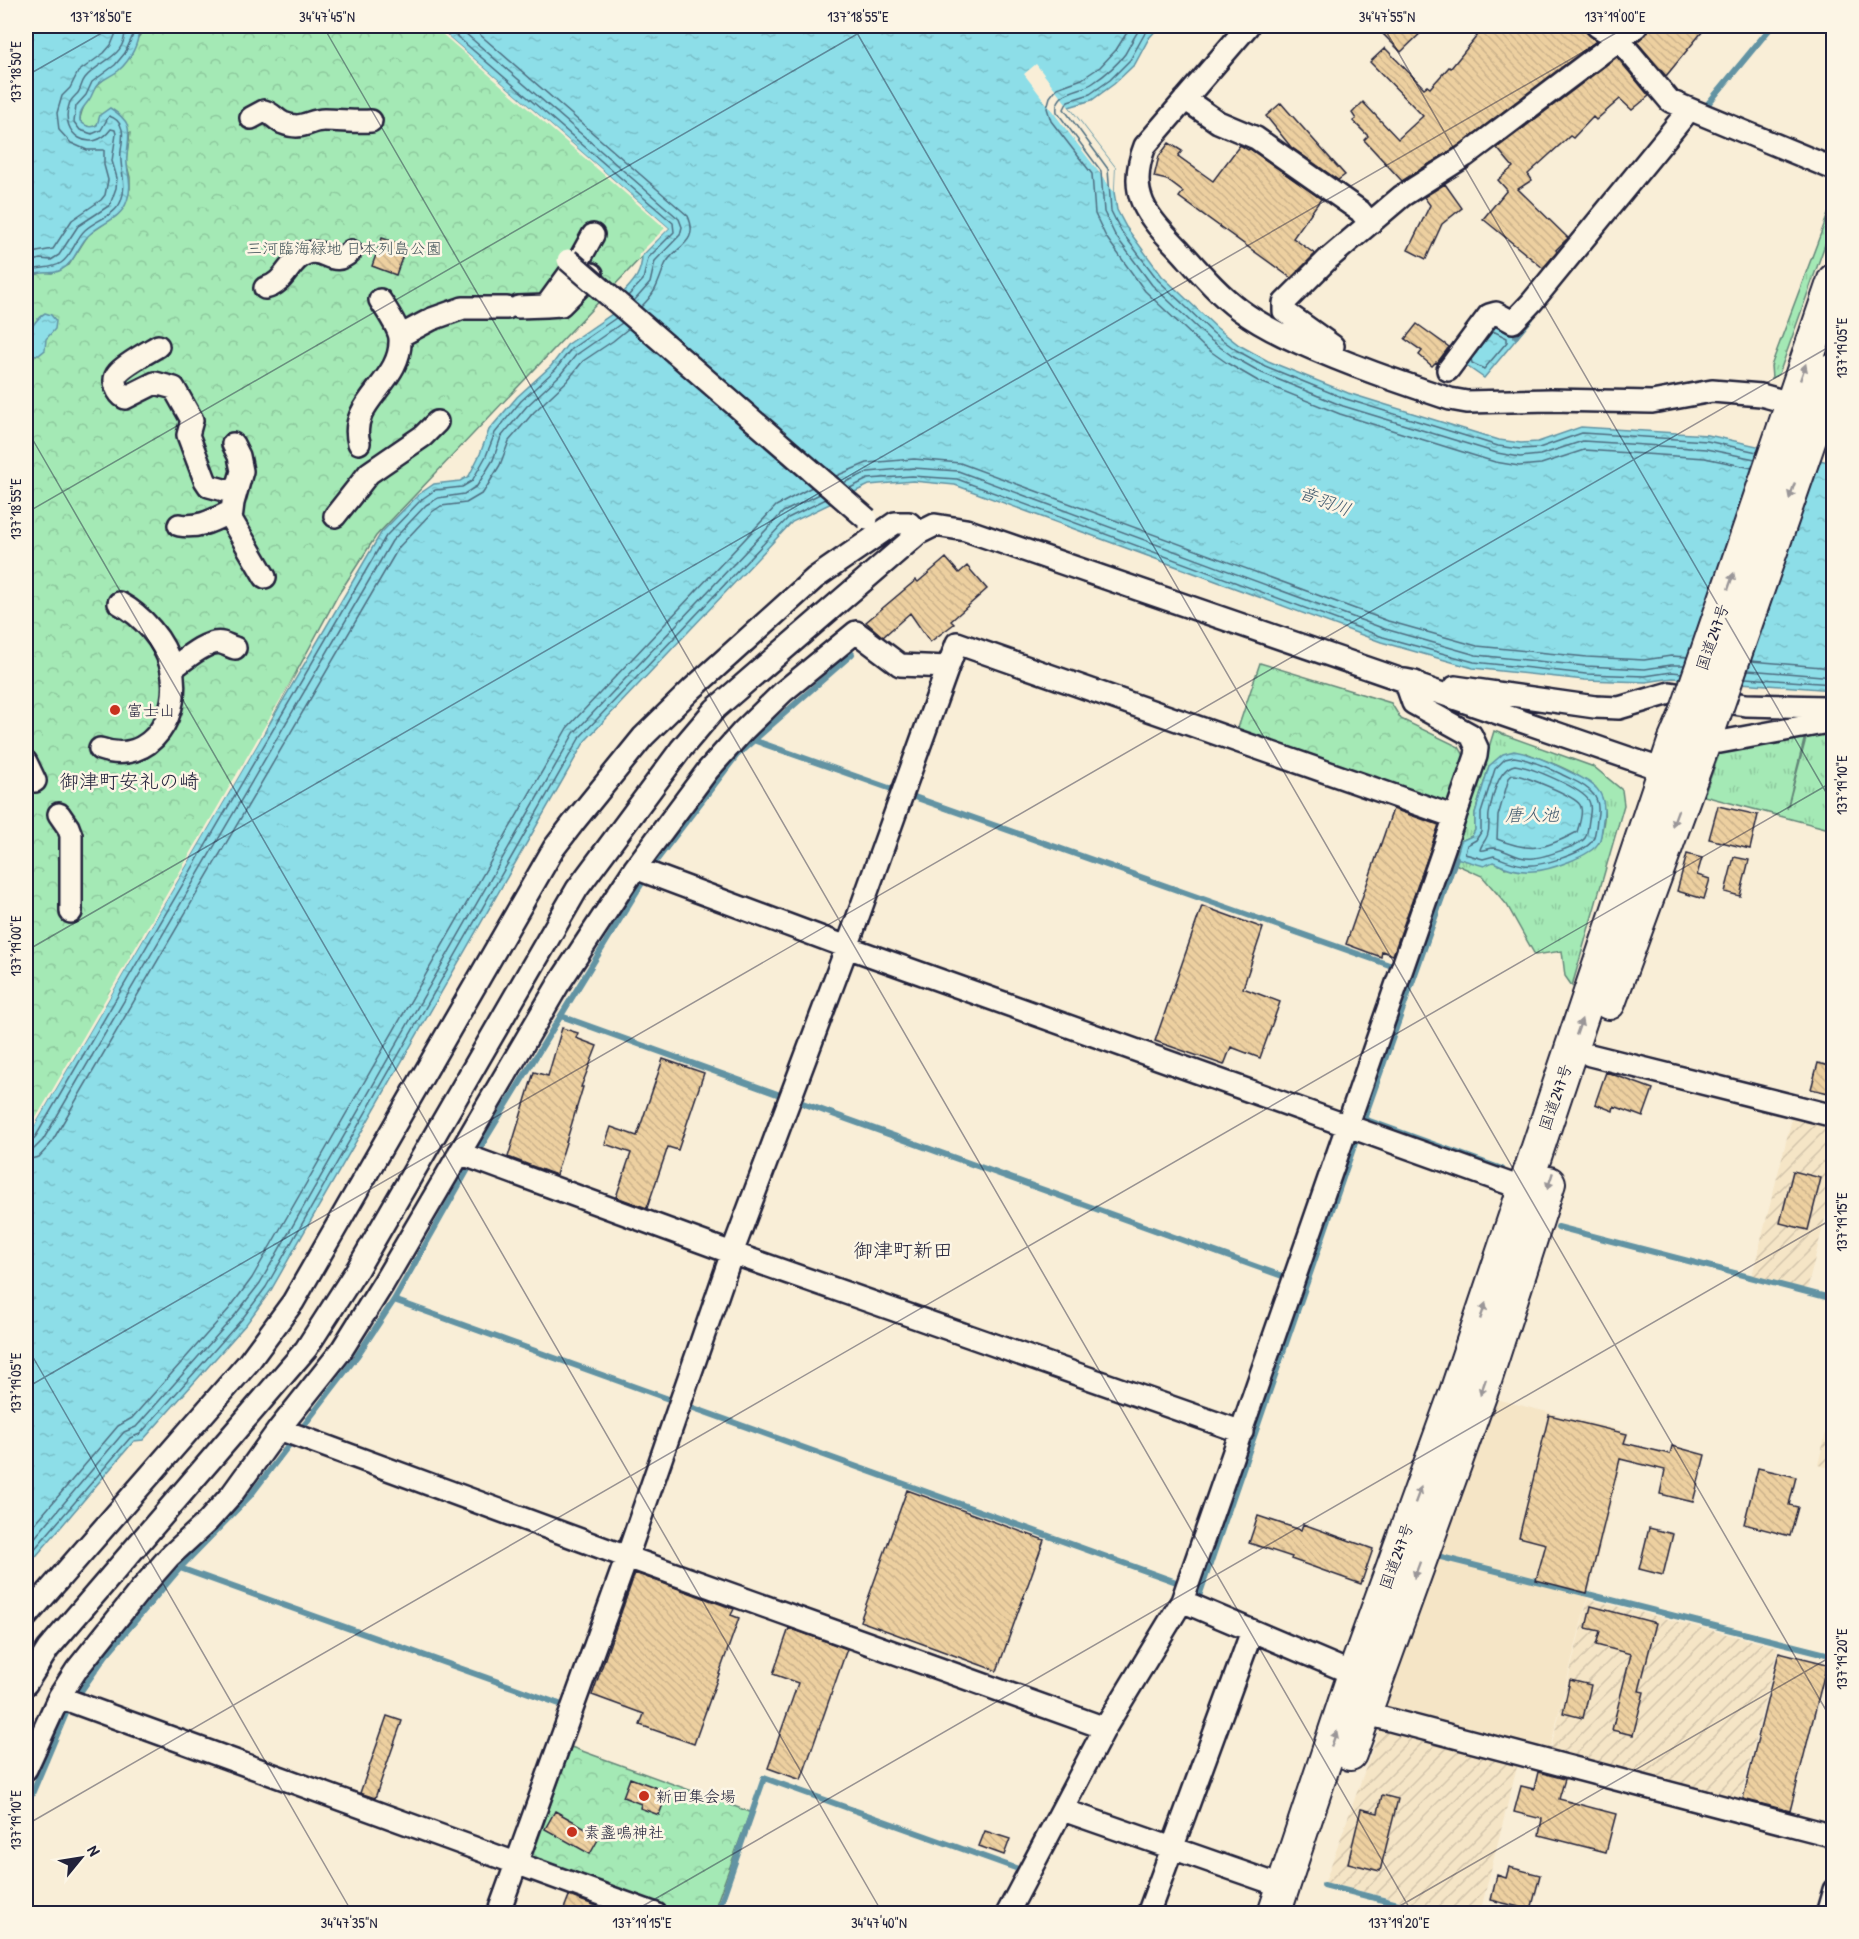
<svg xmlns="http://www.w3.org/2000/svg" width="1859" height="1939" viewBox="0 0 1859 1939" font-family="'Patrick Hand','Klee One',sans-serif">
<style>
.built{fill:#f5e5c6}
.industrial{fill:url(#industrial-furrows)}
.grass{fill:url(#grass-tufts);stroke:#638678;stroke-width:1.5;fill-rule:evenodd}
.forest{fill:url(#forest-crowns);stroke:#638678;stroke-width:1.5}
.water{fill:url(#water-ripples);stroke:#6293a3;stroke-width:1.5}
.pier{fill:#f9eed7}
.lines{fill:none;stroke-linecap:round;stroke-linejoin:round}
.shore{stroke:#4d6d80;stroke-width:1.5}
.stream{stroke:#6293a3;stroke-width:6}
.building{fill:url(#building-back-hatch);stroke:#22223b;stroke-width:1.5}
.minor-casing{stroke:#22223b;stroke-width:26}
.highway-casing{stroke:#22223b;stroke-width:36}
.minor{stroke:#fcf5e5;stroke-width:21}
.highway{stroke:#fcf5e5;stroke-width:32}
.minor-bridge-casing{stroke:#22223b;stroke-width:26;stroke-linecap:butt}
.highway-bridge-casing{stroke:#22223b;stroke-width:36;stroke-linecap:butt}
.minor-bridge{stroke:#fcf5e5;stroke-width:21}
.highway-bridge{stroke:#fcf5e5;stroke-width:32}
.oneway{fill:#9a9698}
.ticks{fill:none;stroke:#22223b;stroke-width:1.5;stroke-opacity:0.45}
.poi-dot{fill:#c8321e;stroke:#fcf5e5;stroke-width:2}
.labels{text-anchor:middle;stroke-width:5;stroke-linejoin:round;paint-order:stroke}
.park-label{font-size:16px;fill:#42545a;stroke:#fcf5e5}
.street-label{font-size:16px;fill:#22223b;stroke:#fcf5e5}
.poi-label{font-size:16px;fill:#22223b;stroke:#fcf5e5;text-anchor:start}
.water-label{font-size:18px;font-style:italic;fill:#425a6f;stroke:#fcf5e5}
.quarter-label{font-size:20px;fill:#22223b;stroke:#fcf5e5}
.neatline{fill:none;stroke:#22223b;stroke-width:2}
.ticks-label{font-size:15px;text-anchor:middle;fill:#22223b}
</style>
<defs>
<pattern id="industrial-furrows" width="10" height="10" patternUnits="userSpaceOnUse" patternTransform="scale(1.5)"><rect width="10" height="10" fill="#f5e5c6"/><path d="M-1 1l2-2M0 10L10 0M9 11l2-2" fill="none" stroke="#d2c4ab"/></pattern>
<pattern id="grass-tufts" width="24" height="20" patternUnits="userSpaceOnUse" patternTransform="scale(1.5)"><rect width="24" height="20" fill="#a4e9b5"/><path d="M3 7l-1-3M5 7V3M7 7l1-3M15 17l-1-3M17 17v-4M19 17l1-3" fill="none" stroke="#8dc89d"/></pattern>
<pattern id="forest-crowns" width="20" height="18" patternUnits="userSpaceOnUse" patternTransform="scale(1.5)"><rect width="20" height="18" fill="#a4e9b5"/><path d="M2 6a3 3 0 1 1 6 0M12 15a3 3 0 1 1 6 0" fill="none" stroke="#8dc89d"/></pattern>
<pattern id="water-ripples" width="26" height="14" patternUnits="userSpaceOnUse" patternTransform="scale(1.5)"><rect width="26" height="14" fill="#8ddee8"/><path d="M2 4q2-2 4 0t4 0M15 11q2-2 4 0t4 0" fill="none" stroke="#79bec8"/></pattern>
<pattern id="building-back-hatch" width="6" height="6" patternUnits="userSpaceOnUse" patternTransform="scale(1.5)"><rect width="6" height="6" fill="#edd0a0"/><path d="M-1 5l2 2M0 0l6 6M5-1l2 2" fill="none" stroke="#cbb28b"/></pattern>
</defs>
<rect width="100%" height="100%" fill="#f9eed7"/>
<filter id="ink" filterUnits="userSpaceOnUse"><feTurbulence type="fractalNoise" baseFrequency=".0167" numOctaves="2"/><feDisplacementMap in="SourceGraphic" scale="12" xChannelSelector="R" yChannelSelector="G"/><feConvolveMatrix kernelMatrix="1 2 1 2 8 2 1 2 1" color-interpolation-filters="sRGB"/></filter>
<g filter="url(#ink)">
<!-- built -->
<path class="built" d="M1491,1398L1629,1432L1548,1756L1389,1715L1385,1708Z"/>
<!-- industrial -->
<path class="industrial" d="M1793,1114L1833,1125V1186L1807,1290L1752,1276Z
M1833,1404L1834,1469H1833L1818,1465Z
M1588,1599L1778,1647L1739,1804L1549,1756Z
M1380,1728L1518,1763L1480,1913H1449L1325,1882Z"/>
<!-- grass -->
<path class="grass" d="M1833,201V222L1779,374L1772,378L1771,366Z
M1833,726V830L1704,796L1722,746L1806,732L1787,809L1808,731Z
M1494,731L1594,767L1622,790L1624,805L1572,986L1565,976L1562,951L1535,955L1507,905L1482,876L1453,863ZM1526,753C1555,765 1596,775 1604,810C1606,818 1601,834 1599,843L1505,868L1461,841L1472,836L1475,830V813L1489,766Z"/>
<!-- forest -->
<path class="forest" d="M138,26H436L669,228L376,536L338,595L258,743L26,1140V461C29,452 29,437 26,428V278L43,272L52,273L69,265L88,235L104,224L130,189V177L126,162L130,133L100,120C95,130 87,128 80,121C80,109 93,88 102,81L140,35Z
M1260,663L1391,703L1401,719L1459,747L1465,757L1454,799L1447,805L1236,734Z
M571,1747L750,1812L713,1913H671L530,1863Z"/>
<!-- water -->
<path class="water" d="M26,26H138C141,41 130,61 118,71C111,76 104,79 98,84C93,89 93,95 89,100C83,108 79,111 80,121C85,126 90,129 97,125L100,115L110,108C134,123 129,131 127,155C125,172 134,182 127,201C121,219 103,222 90,234C78,244 76,262 61,270C54,274 50,272 43,273C37,273 31,276 26,278Z
M436,26H1160L1149,38L1135,64L1114,84L1092,100L1069,107L1115,167L1114,192L1117,210L1126,227L1162,276L1217,328L1239,345L1268,361L1348,393L1499,440L1521,443L1538,442L1581,427L1708,435L1833,463V690L1673,678L1646,682L1585,680L1473,668L1381,642L955,485L913,481L869,485L792,522L585,741L271,1290L247,1323L143,1440L134,1441L26,1568V1140L381,533L418,495L434,484L460,481L469,476L480,454L489,430L517,397L551,366L567,345L612,314C617,288 641,287 642,256L669,228Z
M45,313L51,315L56,321L55,329L46,339L45,350L39,355L26,354V334C33,327 36,318 45,313Z
M1492,322L1518,337L1484,378L1461,362Z
M1514,751C1532,754 1550,762 1566,770C1576,775 1589,780 1597,789C1605,798 1605,809 1603,820C1602,826 1602,836 1599,842C1592,856 1547,871 1533,871C1518,872 1505,868 1493,862L1484,866L1456,858L1461,841L1472,836L1475,830V813L1489,766L1503,754Z"/>
<!-- pier -->
<path class="pier" d="M433,26H436L669,228L638,259L639,254L665,228Z
M1036,64L1115,167L1114,192L1024,74Z
M297,671L258,743L26,1140V1135Z"/>
<g class="lines">
<!-- shore -->
<path class="shore" d="M445,26L673,223L674,232L648,258L643,280L628,296
M457,26L679,219L682,227L680,235L655,261L650,283L634,301
M470,26L688,216C701,245 671,247 664,267C657,286 656,292 641,307
M1131,26L1116,50L1100,67L1082,79L1057,88L1050,97L1047,108L1051,121L1092,174L1095,214L1106,237L1145,291L1203,346L1227,363L1258,381L1340,414L1495,462L1519,466L1541,464L1584,450L1705,458L1752,468
M1142,26C1135,34 1131,44 1125,54C1117,65 1105,75 1093,83C1080,92 1054,90 1057,112L1101,171L1104,212L1115,235L1152,285L1209,339L1232,356L1262,373L1343,406L1497,453L1520,457L1540,455L1583,441L1706,449L1755,459
M1152,26L1144,35L1130,60L1110,80L1090,94L1068,101L1064,109L1108,169L1111,211L1121,231L1158,280L1213,333L1236,350L1265,366L1346,399L1498,446L1520,449L1539,448L1582,433L1707,441L1757,452
M26,254L53,249L72,220L101,200L105,195L108,180L104,165V150H87L71,143L59,130L57,113L62,96L70,88L78,72L104,53L111,45L116,33V26
M26,264L40,259L51,260L59,255L78,226L110,205L116,188L117,178L112,161L116,134L115,130L111,129C92,155 59,135 69,105C70,100 73,98 77,94C81,90 81,83 85,78C101,58 127,59 125,26
M26,272C38,267 52,269 61,263C73,255 75,239 85,230C97,219 115,216 121,201C128,184 119,168 121,151C123,137 126,121 109,116L101,130L92,134L80,130L74,122L76,106L86,95L92,82L115,65L125,53L133,35L132,26
M1471,359L1472,363L1484,369L1507,342V338L1493,331L1474,355
M836,476L867,463L914,459L960,463L1388,621L1477,646L1587,657L1644,660L1671,656L1687,657
M843,483L868,472L913,468L958,471L1385,629L1476,655L1586,666L1645,669L1671,665H1684
M850,488L868,479L912,476L957,479L1383,637L1474,662L1586,674L1645,676L1672,672L1682,673
M1751,661L1834,668
M1748,670L1834,677
M1745,678L1834,684
M1514,757C1530,759 1547,767 1561,774C1572,780 1585,784 1592,793C1599,800 1599,810 1597,819C1596,826 1596,835 1592,841C1583,854 1539,867 1524,865C1513,864 1504,860 1494,856L1483,859L1465,854L1467,845L1476,840L1481,832V813L1495,769L1505,759Z
M1515,765C1530,767 1582,788 1589,801C1592,807 1590,813 1589,820C1588,825 1588,833 1585,838C1579,846 1544,857 1534,858C1517,860 1506,849 1494,848C1488,848 1485,851 1480,850C1481,844 1487,840 1488,833C1490,827 1488,820 1489,814C1492,798 1498,768 1515,765Z
M1512,775C1522,774 1575,796 1580,805C1584,811 1579,826 1577,832C1545,849 1531,853 1497,839L1498,816L1509,778Z
M26,1143L31,1142L36,1136L386,536L422,499L435,490L462,487L472,481L486,456L495,433L521,401L555,370L571,349L616,318
M26,1151L34,1149L43,1140L392,541L426,505L438,498L464,494L477,486L493,460L501,437L527,406L560,375L576,355L622,323
M26,1160L39,1157L50,1145L399,547L432,512L441,506L466,503L483,493L500,465L509,441L534,412L567,381L583,361L613,341L629,328
M26,1534L118,1426L132,1418L229,1309L252,1278L567,728L776,506L812,487
M26,1548L124,1432L136,1427L236,1314L260,1283L574,733L783,512L820,494
M26,1559L130,1438L140,1434L242,1319L266,1287L580,737L788,518L826,499"/>
<!-- stream -->
<path class="stream" d="M1702,111L1772,26
M1516,336L1531,318
M753,740L1395,967
M1456,858L1364,1119L1502,1169
M561,1016L1285,1277
M1558,1227L1834,1299
M394,1300L1179,1583
M1441,1557L1834,1656
M180,1568L565,1706
M1199,1596L1356,1140
M26,1808L67,1711L106,1655L180,1568L250,1496L357,1356L394,1300L480,1148L653,865L737,755L852,654
M1324,1885L1437,1914
M717,1914L764,1778L1021,1870"/>
</g>
<!-- building -->
<path class="building" d="M1375,26H1428L1401,52Z
M1485,26H1579L1596,41L1458,146L1402,181L1364,140L1368,136L1353,121L1356,119L1352,113L1363,102L1398,139L1423,116L1370,62L1385,48L1424,88L1427,86L1430,88L1449,67L1451,68Z
M1650,26H1707L1666,76L1637,42L1648,31Z
M1617,57L1649,96L1632,110L1620,99L1596,120L1593,117L1573,138L1570,136L1528,174L1532,180L1518,189L1568,238L1556,250L1557,252L1543,268L1483,219L1507,190L1498,180L1513,167L1497,148Z
M1281,103L1287,110L1345,175L1338,180L1291,147L1266,116Z
M1169,143L1182,151L1178,156L1213,181L1240,145L1248,150L1250,149L1321,199L1293,238L1315,254L1291,278L1179,197L1183,192L1167,180L1154,177L1159,156Z
M1445,184L1462,208L1442,224L1426,259L1408,250L1430,205L1424,197Z
M382,238L406,246L396,275L372,266Z
M1417,324L1449,347L1437,363L1436,362L1432,366L1419,355L1422,351L1405,339Z
M946,558L959,573L967,566L987,589L951,621L954,624L930,642L910,613L883,637L866,622L916,580L918,582Z
M1718,806L1758,815L1750,849L1709,839Z
M1393,809L1439,825L1393,955L1382,951L1381,957L1346,944Z
M1687,854L1702,858L1697,875L1710,879L1704,899L1677,891Z
M1734,857L1749,860L1740,896L1725,892Z
M1202,906L1263,928L1243,988L1280,1002L1260,1058L1231,1047L1224,1065L1155,1041Z
M562,1028L578,1033L576,1038L597,1046L581,1087H583L556,1175L508,1157L534,1072L548,1076Z
M663,1059L704,1073L678,1150L668,1147L647,1208L616,1197L631,1153L605,1144L611,1127L637,1136Z
M1818,1063L1833,1067V1094L1811,1089Z
M1606,1072L1653,1089L1643,1117L1614,1106L1613,1111L1595,1104Z
M1793,1171L1821,1178L1808,1230L1780,1223Z
M1549,1415L1627,1434L1624,1443L1670,1454L1672,1446L1705,1455L1693,1502L1660,1494L1665,1470L1620,1459L1587,1593L1536,1580L1546,1544L1519,1537Z
M1758,1468L1796,1477L1789,1505L1798,1507L1790,1536L1744,1524Z
M907,1490L1044,1540L997,1671L860,1621Z
M1258,1516L1301,1530L1303,1524L1373,1549L1361,1584L1291,1559L1292,1557L1249,1543Z
M1649,1528L1673,1534L1663,1575L1639,1569Z
M635,1573L734,1609L731,1615L739,1618L694,1744L640,1725L644,1714L592,1695Z
M1591,1606L1656,1623L1639,1691L1644,1692L1633,1735L1612,1730L1631,1654L1596,1645L1600,1631L1586,1628Z
M789,1628L847,1649L801,1780L768,1768L798,1683L773,1674Z
M1779,1652L1827,1664L1790,1811L1743,1799Z
M1570,1680L1591,1685L1583,1718L1563,1713Z
M387,1716L402,1721L375,1798L360,1793Z
M1538,1772L1565,1779L1559,1799L1616,1814L1606,1852L1539,1835L1542,1819L1514,1812L1521,1786L1534,1789Z
M630,1778L660,1789L659,1793L666,1796L659,1815L640,1808L641,1804L623,1797Z
M1382,1795L1398,1799L1380,1871L1348,1863L1361,1809L1378,1813Z
M555,1811L600,1836L590,1854L545,1829Z
M985,1831L1010,1839L1004,1855L979,1846Z
M1509,1867L1540,1875L1531,1910L1491,1900L1497,1875L1506,1878Z
M569,1896L613,1912V1914H562Z"/>
<g class="lines">
<!-- minor casing -->
<g class="minor-casing">
<path id="minor" d="M1248,26L1145,146C1126,194 1147,216 1179,249C1198,270 1217,293 1240,310C1259,324 1279,334 1300,343C1349,365 1399,382 1450,399L1467,402L1551,400L1652,402L1712,391L1761,395L1805,407
M1597,26L1619,40L1670,101L1834,169
M1185,99L1218,122L1256,138L1360,211L1370,223
M251,118L264,111C272,113 276,120 283,123C303,131 309,120 324,120C340,120 355,122 371,121
M265,288C286,284 289,258 308,253C326,248 333,269 351,251
M546,306L561,305L592,274
M518,307L546,306L578,262L593,235
M400,336L432,319L463,308H507
M158,346C148,352 124,365 118,373C111,381 118,394 125,398L155,383L174,388L192,420L188,435L205,480L209,486L235,493
M1333,346L1284,311V303L1328,259L1402,196L1465,156L1637,26
M1448,370L1489,315L1496,313L1513,322L1532,302L1689,110
M359,443C347,401 403,382 400,338C399,328 386,309 380,300
M233,444L239,456L242,471L233,503L231,519L265,577
M335,516L369,473L423,436L437,422
M179,525C197,528 210,522 226,514H230
M172,669C183,661 207,639 222,643C226,644 231,647 235,648
M1455,687L1595,707L1619,708L1670,693L1746,705L1825,707L1834,709
M1706,736L1720,742L1834,721
M100,749C152,767 183,712 171,666C164,640 143,616 119,603
M26,762L35,781
M59,814L68,827L71,835V912
M635,868L847,947L1524,1189
M1590,1055L1834,1116
M459,1153L732,1253L1242,1432
M279,1429L627,1557L1105,1728
M1182,1601L1354,1674
M26,1617L248,1363L293,1302L554,848L574,822L643,737L692,689L815,578L895,523H909L919,533
M26,1684L48,1649L306,1349L358,1268L577,889L681,749L715,709L919,533L935,525L966,530L1675,774
M59,1697L656,1914
M1352,1710L1834,1836
M26,1769L59,1697L77,1669L141,1589L169,1557L207,1522L232,1494L279,1429L341,1351L383,1284L558,985L635,868L708,770L743,731L783,692L856,632L900,665L948,667L957,643L1455,817
M1063,1810L1267,1881
M498,1914L627,1557L732,1253L847,947L948,667
M1007,1914L1105,1728L1182,1601L1476,756L1477,748L1471,735L1413,703L1405,680L1415,682
M1148,1914L1252,1631
M1827,1914L1834,1890"/>
</g>
<!-- highway casing -->
<g class="highway-casing">
<path id="highway" d="M1784,427L1834,280
M1811,436L1834,370
M1609,1003L1711,724
M1350,1754L1483,1387L1549,1183
M1274,1914L1354,1674L1455,1395L1674,742L1685,716"/>
</g>
<!-- minor -->
<use href="#minor" class="minor"/>
<!-- highway -->
<use href="#highway" class="highway"/>
<!-- minor-bridge casing -->
<g class="minor-bridge-casing">
<path id="minor-bridge" d="M568,260L867,519"/>
</g>
<!-- highway-bridge casing -->
<g class="highway-bridge-casing">
<path id="highway-bridge" d="M1685,716L1784,427
M1711,724L1811,436"/>
</g>
<!-- minor-bridge -->
<use href="#minor-bridge" class="minor-bridge"/>
<!-- highway-bridge -->
<use href="#highway-bridge" class="highway-bridge"/>
</g>
<!-- one-way arrows -->
<defs><path id="oneway-solid" d="M-6-.8H1V-3.2L6.5 0L1 3.2V.8H-6Z" transform="scale(1.5)"/></defs>
<g class="oneway">
<use href="#oneway-solid" transform="translate(1803 372) rotate(-71)"/>
<use href="#oneway-solid" transform="translate(1792 491) rotate(109)"/>
<use href="#oneway-solid" transform="translate(1731 581) rotate(-71)"/>
<use href="#oneway-solid" transform="translate(1675 818) rotate(110)"/>
<use href="#oneway-solid" transform="translate(1579 1027) rotate(-71)"/>
<use href="#oneway-solid" transform="translate(1550 1181) rotate(108)"/>
<use href="#oneway-solid" transform="translate(1483 1311) rotate(-71)"/>
<use href="#oneway-solid" transform="translate(1483 1387) rotate(109)"/>
<use href="#oneway-solid" transform="translate(1418 1495) rotate(-70)"/>
<use href="#oneway-solid" transform="translate(1417 1570) rotate(110)"/>
<use href="#oneway-solid" transform="translate(1334 1739) rotate(-71)"/>
</g>
</g>
<!-- ticks -->
<path class="ticks" d="M323,26L1413,1914M853,26L1834,1724M1383,26L1834,806M26,76L114,26M26,428L883,1914M26,513L871,26M26,951L1628,26M26,1345L353,1914M26,1388L1834,344M26,1825L1834,781M629,1914L1834,1218M1386,1914L1834,1655"/>
<!-- markers -->
<g class="poi-dot">
<circle cx="115" cy="710" r="6"/>
<circle cx="644" cy="1796" r="6"/>
<circle cx="572" cy="1832" r="6"/>
</g>
<g class="labels">
<!-- park labels -->
<g class="park-label">
<text x="344" y="254">三河臨海緑地 日本列島公園</text>
</g>
<!-- street labels -->
<g class="street-label">
<text transform="translate(1712 637) rotate(-71)" y="6">国道247号</text>
<text transform="translate(1555 1097) rotate(-71)" y="6">国道247号</text>
<text transform="translate(1396 1556) rotate(-70)" y="6">国道247号</text>
</g>
<!-- poi labels -->
<g class="poi-label">
<text x="127" y="716">富士山</text>
<text x="656" y="1802">新田集会場</text>
<text x="584" y="1838">素盞嗚神社</text>
</g>
<!-- water labels -->
<g class="water-label">
<text transform="translate(1325 501) rotate(21)" y="6">音羽川</text>
<text x="1532" y="821">唐人池</text>
</g>
<!-- quarter labels -->
<g class="quarter-label">
<text x="129" y="788">御津町安礼の崎</text>
<text x="903" y="1257">御津町新田</text>
</g>
</g>
<!-- margin -->
<rect width="1859" height="1939" fill="none" stroke="#fcf5e5" stroke-width="66"/>
<!-- north arrow -->
<g transform="translate(81 1858) rotate(60)" stroke="#fcf5e5" stroke-width="4.5" paint-order="stroke">
<path d="M0-4.5L10 22L0 15L-10 22Z" fill="#22223b"/>
<text y="-9" font-size="16" font-weight="bold" text-anchor="middle" fill="#22223b">N</text>
</g>
<rect x="33" y="33" width="1793" height="1873" class="neatline"/>
<g class="ticks-label">
<text x="101" y="22">137°18'50"E</text>
<text x="327" y="22">34°47'45"N</text>
<text x="858" y="22">137°18'55"E</text>
<text x="1387" y="22">34°47'55"N</text>
<text x="1615" y="22">137°19'00"E</text>
<text transform="translate(16 72) rotate(-90)" y="5">137°18'50"E</text>
<text transform="translate(1842 348) rotate(-90)" y="5">137°19'05"E</text>
<text transform="translate(16 509) rotate(-90)" y="5">137°18'55"E</text>
<text transform="translate(1842 785) rotate(-90)" y="5">137°19'10"E</text>
<text transform="translate(16 946) rotate(-90)" y="5">137°19'00"E</text>
<text transform="translate(1842 1222) rotate(-90)" y="5">137°19'15"E</text>
<text transform="translate(16 1383) rotate(-90)" y="5">137°19'05"E</text>
<text transform="translate(1842 1659) rotate(-90)" y="5">137°19'20"E</text>
<text transform="translate(16 1820) rotate(-90)" y="5">137°19'10"E</text>
<text x="349" y="1928">34°47'35"N</text>
<text x="642" y="1928">137°19'15"E</text>
<text x="879" y="1928">34°47'40"N</text>
<text x="1399" y="1928">137°19'20"E</text>
</g>
</svg>
